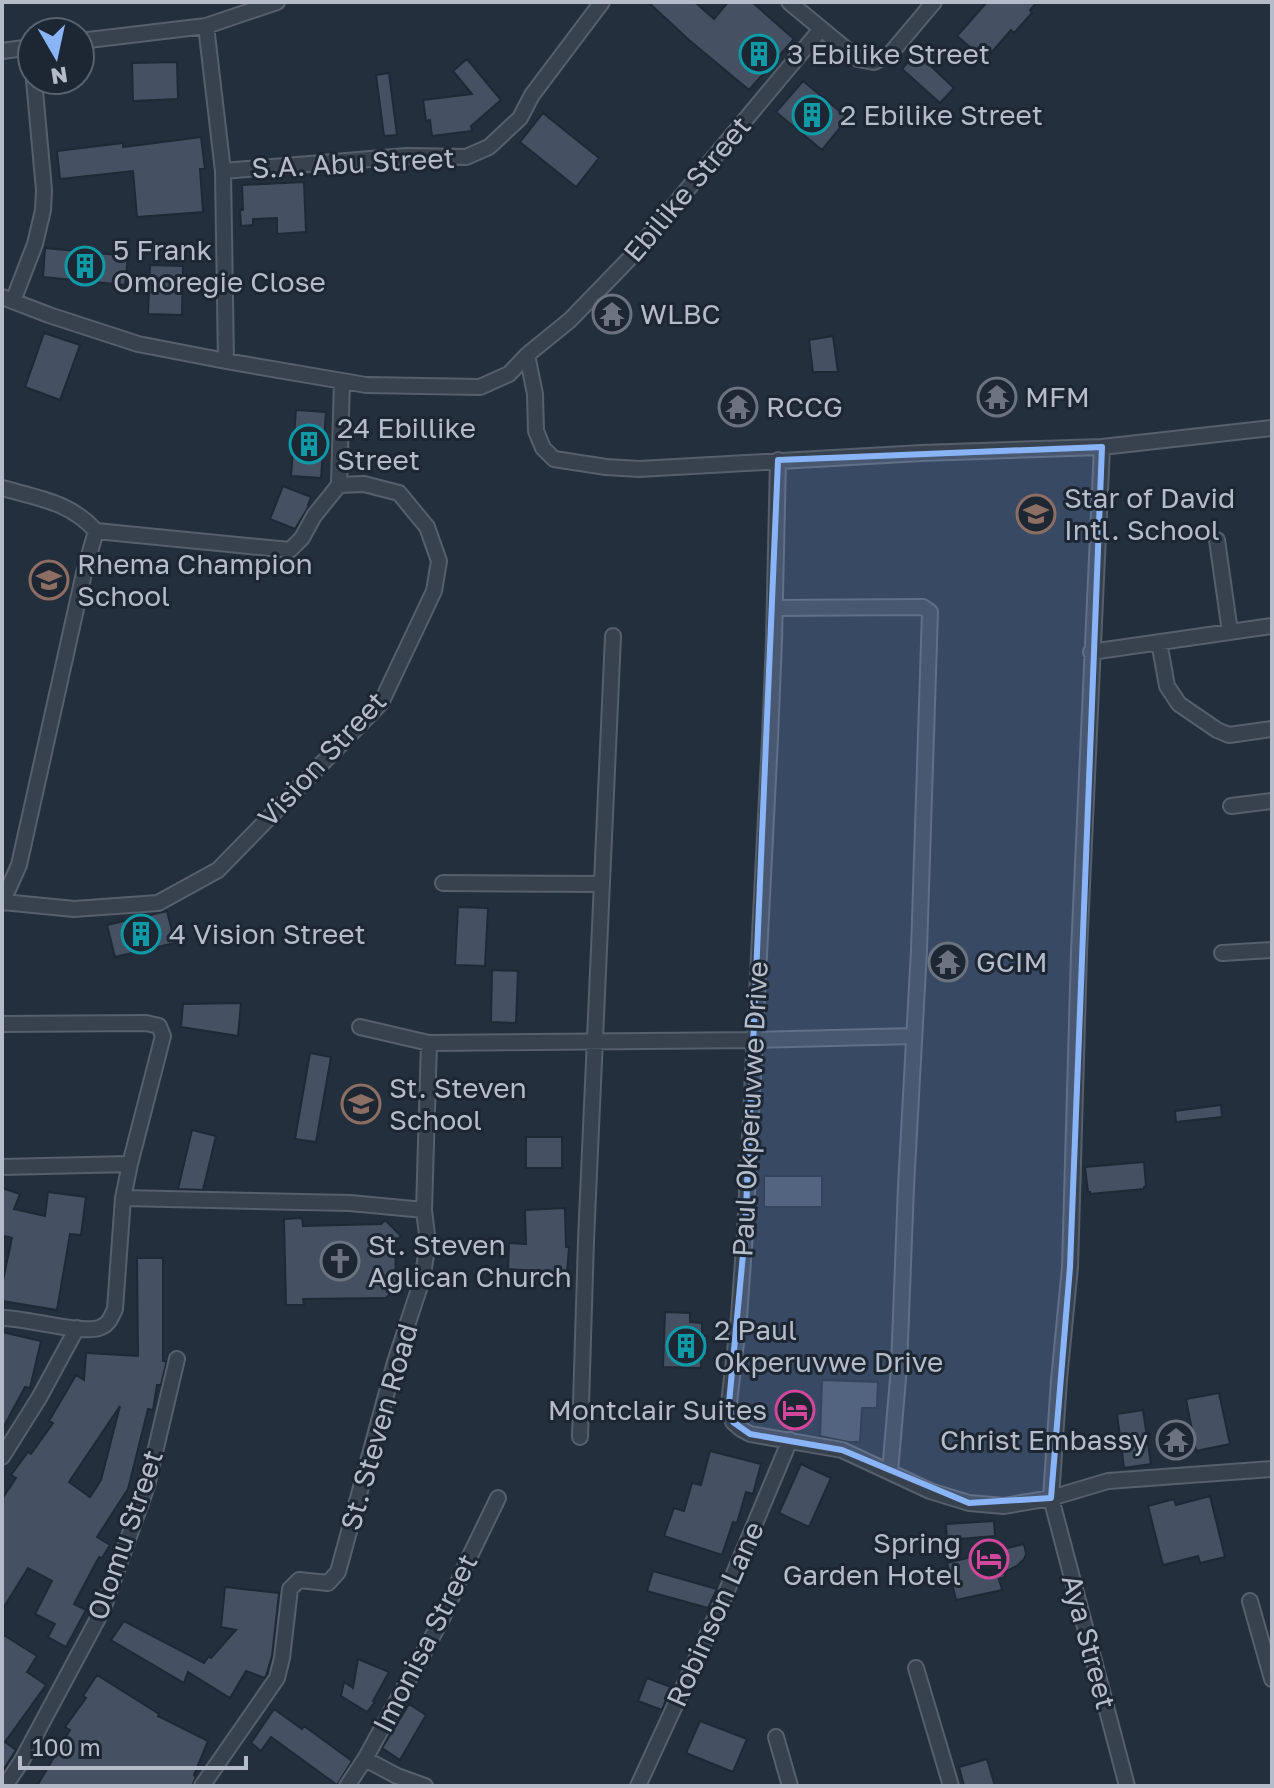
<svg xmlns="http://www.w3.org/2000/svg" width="1274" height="1788" viewBox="0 0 1274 1788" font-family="'Golos Text',sans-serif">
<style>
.building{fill:#455162;stroke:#1f2835;stroke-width:2;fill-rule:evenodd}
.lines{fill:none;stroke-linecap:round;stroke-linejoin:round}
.street-casing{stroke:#565f6c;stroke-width:18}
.street{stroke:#38414e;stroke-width:14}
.marked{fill:#8ab4f8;fill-opacity:0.2;stroke:#8ab4f8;stroke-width:6;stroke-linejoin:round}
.labels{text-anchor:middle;stroke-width:6;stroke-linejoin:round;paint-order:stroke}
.poi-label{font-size:28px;fill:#b4bcc9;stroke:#1d2633;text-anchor:start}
.street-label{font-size:28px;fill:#b4bcc9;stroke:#1d2633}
</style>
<rect width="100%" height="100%" fill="#242f3e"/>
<!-- building -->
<path class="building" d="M648,2H695L714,19L728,2H752L794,39L749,90L689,40Z
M987,2H1037L1030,10L1032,13L1014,33L1011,30L985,60L957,36Z
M916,52L954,88L940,103L902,69Z
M467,59L501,100L471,126L472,131L432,136L430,120L426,121L423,100L472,94L453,71Z
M177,62L178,99L133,101L132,63Z
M389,73L397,135L384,136L376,75Z
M803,81L848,118L822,150L776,112Z
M543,113L599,158L576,187L520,142Z
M201,137L205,169H200L203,212L137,217L133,171L60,179L57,151L123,143V147Z
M304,182L306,232L277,234V218L253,219V225L241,226L240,210H243L242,185Z
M45,248L128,256L125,285L43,277Z
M150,265L183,266L182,315L148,314Z
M44,333L80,345L60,400L25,387Z
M833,336L838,372H813L809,340Z
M296,410L326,412L321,478L291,476Z
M283,486L311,497L308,505L309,506L295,529L270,519Z
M458,907L488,908L485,966L455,965Z
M167,911L175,943L115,957L107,925Z
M492,970L518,971L516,1023L491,1022Z
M241,1003L238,1036L181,1027L183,1004Z
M310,1053L331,1057L316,1142L295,1139Z
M1221,1105L1222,1117L1176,1122L1175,1111Z
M192,1130L216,1136L203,1190L178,1189Z
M526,1137H562V1168H526Z
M1144,1162L1146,1186L1144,1187V1189L1090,1194V1192H1088L1085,1167Z
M764,1176H822V1207H764Z
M2,1188L20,1194L14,1209L45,1216L48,1192L86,1197L81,1235L70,1234L57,1310L2,1301V1285L12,1238L5,1236L2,1239Z
M565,1208L566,1247H569L567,1273L508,1269L509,1243L526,1244L525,1210Z
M302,1218L303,1226L381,1224L385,1220L401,1236L395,1241L396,1280L400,1284L386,1298L303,1299L304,1305H286L284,1219Z
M137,1258H163V1361H166V1364L161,1385H157L153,1410L148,1409L128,1489L97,1537L110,1545L102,1558L99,1557L74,1604L86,1610L66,1647L48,1637L55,1624L35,1614L52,1581L28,1568L2,1610V1499L16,1478L11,1475L28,1452L31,1454L53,1423L49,1421L76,1375L84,1380L86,1353L138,1356ZM120,1406L101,1480L90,1497L69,1482Z
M665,1312L690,1313V1322L702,1323V1336H707V1356L701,1355V1368L663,1367Z
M2,1332L41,1341L30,1388L25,1387L2,1430Z
M822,1380L878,1382L877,1408H862L860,1442H848L820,1436Z
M1219,1393L1230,1444L1196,1451L1186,1399Z
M1143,1410L1151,1464L1124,1468L1117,1414Z
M710,1451L761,1464L753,1494L746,1492L737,1523L733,1522L722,1555L664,1536L674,1508L684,1511L692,1483L701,1485Z
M801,1464L831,1478L809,1527L779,1513Z
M1210,1496L1225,1557L1200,1563L1198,1556L1163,1565L1148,1506L1174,1499L1176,1505Z
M994,1521L995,1536L947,1540L946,1524Z
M1024,1544L1026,1554L1024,1559L1017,1566L1004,1572L1005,1577L999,1579L1002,1590L956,1600L947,1563Z
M653,1571L717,1589L708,1608L647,1591Z
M225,1587L279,1593L272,1656L266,1676L265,1678L246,1671L230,1698L188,1672L184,1683L111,1640L124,1621L204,1663L209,1656L211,1658L236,1630L221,1627Z
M2,1634L37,1656L27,1672L46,1685L5,1742L16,1750L2,1772Z
M358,1659L389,1672L373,1701L375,1702L367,1712L341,1696L344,1682L353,1688Z
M97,1675L159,1714L158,1716L208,1741L194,1775L196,1777L192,1786H37L70,1730L65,1727L86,1698L83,1696Z
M647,1678L671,1687L662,1710L638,1701Z
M409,1704L426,1715L400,1760L382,1748Z
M274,1709L302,1729L304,1726L352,1761L337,1785L271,1737L261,1751L251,1743Z
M700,1721L747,1739L733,1772L686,1753Z
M987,1759L995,1786H964L959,1767Z"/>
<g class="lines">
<!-- street casing -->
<g class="street-casing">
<path id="street" d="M789,2L858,59L874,62L891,53L934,2
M206,26L223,171L226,361
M80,41L206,26L277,2
M2,51L32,47
M223,171L407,156L466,157L489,147L520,118L532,95L602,2
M2,297L49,315L138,344L226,361L366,385L480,387L509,374L527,355L570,320L631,257L821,29
M13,301L35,244L43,210L44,190L34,80
M527,355L535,394L536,431L543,448L554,459L606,467L639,469L922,453L1102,447L1079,952L1070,1267L1059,1380L1051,1498L1127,1786
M1102,447L1272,428
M778,460L774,640L770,738L745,1233L739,1317L729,1403L733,1422L741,1429L750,1434L842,1450L930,1491L969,1503L1004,1506L1051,1498L1108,1481L1272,1469
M2,488C38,498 70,502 96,531L290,550L302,538L314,516L339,485L342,381
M1217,540L1230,632
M775,608L923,607L930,612L919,950L906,1187L899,1367L890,1472
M1159,642L1167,686L1179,704L1217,730L1229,735L1272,729
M1091,652L1272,626
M1231,806L1272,801
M443,883L602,884
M3,902L74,909L158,903L218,870L381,703L434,591L439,561L427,527L399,493L364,484L339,485
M2,903L19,865L84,573L96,531
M1222,953L1272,950
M2,1024L146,1023L159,1026L163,1036L130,1164L123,1198L115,1309C111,1317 109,1325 99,1328C79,1334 27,1318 2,1318
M360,1027L429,1043L754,1040L914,1036
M2,1167L130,1164
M123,1198L350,1203L424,1210L428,1243L422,1280L395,1362L338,1572L328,1583L299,1580L290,1589L282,1658L277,1678L202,1786
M424,1210L429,1043
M580,1437L586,1240L613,636
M2,1457L39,1398L77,1328
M1250,1601L1272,1679
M916,1668L951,1786
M776,1737L790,1786
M365,1759L397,1776L425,1786
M5,1786L21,1762L103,1609L147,1486L177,1359
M347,1786L365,1759L442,1619L467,1562L498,1498
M638,1786L717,1614L790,1440"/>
</g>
<!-- street -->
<use href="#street" class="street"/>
</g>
<!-- marked area -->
<path class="marked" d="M1102,447L1070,1267L1051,1498L969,1503L842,1450L750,1434L733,1422L729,1403L745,1233L778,460Z"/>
<!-- icons -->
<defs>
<g id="building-ring" transform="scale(2)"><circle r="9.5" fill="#1d2633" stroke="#0f9aa8" stroke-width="1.5"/><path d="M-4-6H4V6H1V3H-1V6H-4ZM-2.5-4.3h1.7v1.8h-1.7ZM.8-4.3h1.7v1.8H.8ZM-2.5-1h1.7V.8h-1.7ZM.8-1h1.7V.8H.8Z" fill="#0f9aa8"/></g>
<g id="temple-ring" transform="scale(2)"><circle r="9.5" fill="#1d2633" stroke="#6b7280" stroke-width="1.5"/><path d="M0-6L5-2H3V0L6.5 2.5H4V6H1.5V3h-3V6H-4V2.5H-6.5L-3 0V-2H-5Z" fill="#6b7280"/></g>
<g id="school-ring" transform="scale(2)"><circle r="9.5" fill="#1d2633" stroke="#8d6e63" stroke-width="1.5"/><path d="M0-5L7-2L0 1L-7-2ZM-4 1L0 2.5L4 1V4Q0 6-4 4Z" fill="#8d6e63"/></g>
<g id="church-ring" transform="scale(2)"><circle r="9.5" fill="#1d2633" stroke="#6b7280" stroke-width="1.5"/><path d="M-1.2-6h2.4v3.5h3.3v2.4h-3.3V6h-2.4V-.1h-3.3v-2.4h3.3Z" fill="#6b7280"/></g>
<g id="hotel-ring" transform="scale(2)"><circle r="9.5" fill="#1d2633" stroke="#d1479c" stroke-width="1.5"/><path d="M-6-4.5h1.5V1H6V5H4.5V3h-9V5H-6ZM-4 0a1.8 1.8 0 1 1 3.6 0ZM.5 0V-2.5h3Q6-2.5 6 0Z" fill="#d1479c"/></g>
</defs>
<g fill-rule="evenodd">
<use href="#building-ring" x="759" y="54"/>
<use href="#building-ring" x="812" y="115"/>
<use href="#building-ring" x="85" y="266"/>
<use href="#temple-ring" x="612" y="314"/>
<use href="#temple-ring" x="997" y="397"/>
<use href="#temple-ring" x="738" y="407"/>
<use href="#building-ring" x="309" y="444"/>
<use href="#school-ring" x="1036" y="514"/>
<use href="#school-ring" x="49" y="580"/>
<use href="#building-ring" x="141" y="934"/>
<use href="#temple-ring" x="948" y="962"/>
<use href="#school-ring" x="361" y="1104"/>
<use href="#church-ring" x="340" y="1261"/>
<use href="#building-ring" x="686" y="1346"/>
<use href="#hotel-ring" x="795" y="1410"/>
<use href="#temple-ring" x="1176" y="1440"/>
<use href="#hotel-ring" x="989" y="1559"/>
</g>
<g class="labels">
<!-- poi labels -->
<g class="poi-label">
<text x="787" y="64">3 Ebilike Street</text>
<text x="840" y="125">2 Ebilike Street</text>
<text x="113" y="260">5 Frank<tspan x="113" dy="32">Omoregie Close</tspan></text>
<text x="640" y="324">WLBC</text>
<text x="1025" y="407">MFM</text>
<text x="766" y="417">RCCG</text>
<text x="337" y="438">24 Ebillike<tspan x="337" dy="32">Street</tspan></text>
<text x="1064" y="508">Star of David<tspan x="1064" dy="32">Intl. School</tspan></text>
<text x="77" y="574">Rhema Champion<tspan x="77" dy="32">School</tspan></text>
<text x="169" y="944">4 Vision Street</text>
<text x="976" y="972">GCIM</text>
<text x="389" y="1098">St. Steven<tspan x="389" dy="32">School</tspan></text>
<text x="368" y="1255">St. Steven<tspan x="368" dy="32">Aglican Church</tspan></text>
<text x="714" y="1340">2 Paul<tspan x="714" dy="32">Okperuvwe Drive</tspan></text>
<text x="767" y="1420" text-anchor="end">Montclair Suites</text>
<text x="1148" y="1450" text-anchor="end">Christ Embassy</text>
<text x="961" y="1553" text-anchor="end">Spring<tspan x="961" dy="32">Garden Hotel</tspan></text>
</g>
<!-- street labels -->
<g class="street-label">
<text transform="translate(353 163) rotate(-3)" y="10">S.A. Abu Street</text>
<text transform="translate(687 189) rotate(-50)" y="10">Ebilike Street</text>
<text transform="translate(322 759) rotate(-47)" y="10">Vision Street</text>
<text transform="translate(750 1109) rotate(-87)" y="10">Paul Okperuvwe Drive</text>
<text transform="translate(379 1427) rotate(-74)" y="10">St. Steven Road</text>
<text transform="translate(125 1535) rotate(-71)" y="10">Olomu Street</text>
<text transform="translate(715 1614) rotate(-66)" y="10">Robinson Lane</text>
<text transform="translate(1089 1642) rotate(75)" y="10">Aya Street</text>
<text transform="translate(425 1643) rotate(-63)" y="10">Imonisa Street</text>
</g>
</g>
<!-- border -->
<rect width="1274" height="1788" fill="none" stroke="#b4bcc9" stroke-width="8"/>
<!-- north arrow -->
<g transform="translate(56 56) rotate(171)"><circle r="38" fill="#1d2633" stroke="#59626f" stroke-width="2"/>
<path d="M0-6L14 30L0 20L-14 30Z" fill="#8ab4f8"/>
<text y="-12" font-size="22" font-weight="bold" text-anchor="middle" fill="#b4bcc9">N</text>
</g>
<!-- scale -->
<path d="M20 1756v12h226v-12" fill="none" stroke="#b4bcc9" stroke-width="4"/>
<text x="32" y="1756" font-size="24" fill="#b4bcc9" stroke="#1d2633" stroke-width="6" paint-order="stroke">100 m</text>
</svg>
